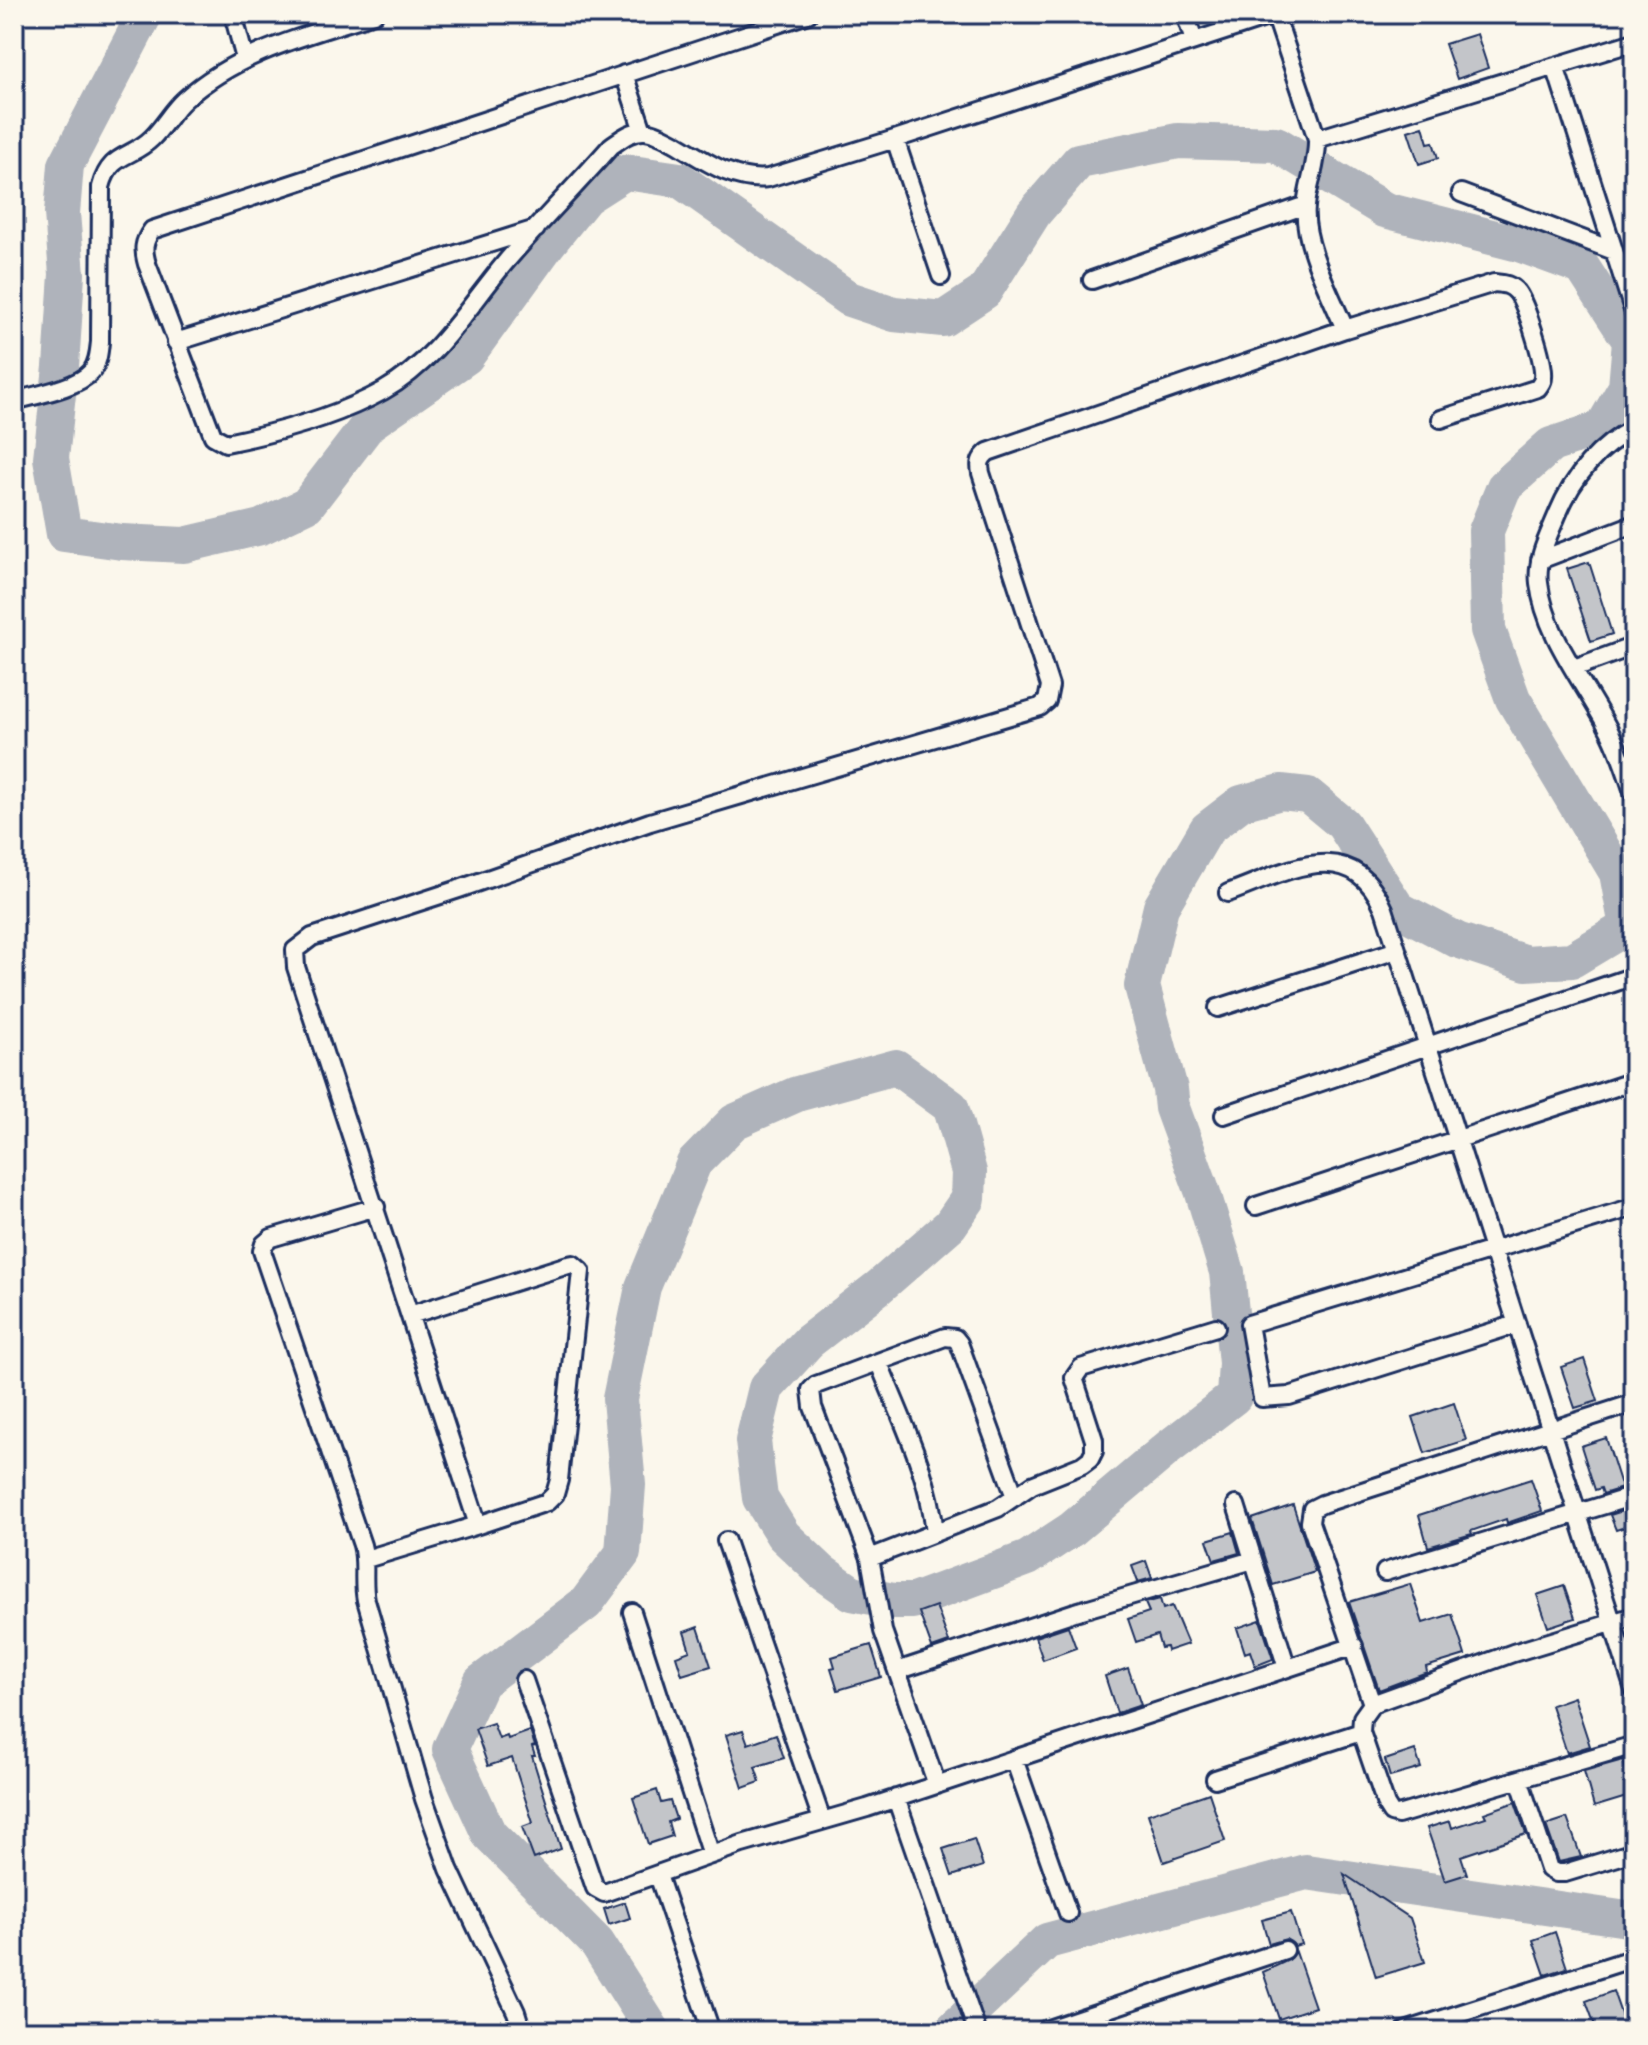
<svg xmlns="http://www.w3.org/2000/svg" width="1648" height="2045" viewBox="0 0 1648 2045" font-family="'Balsamiq Sans',sans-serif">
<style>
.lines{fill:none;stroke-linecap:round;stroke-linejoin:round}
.river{stroke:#afb3bb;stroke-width:36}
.building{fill:#c3c5c9;stroke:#1b2f5e;stroke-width:2}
.minor-casing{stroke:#1b2f5e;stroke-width:22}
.minor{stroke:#fbf7ec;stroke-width:16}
</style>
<rect width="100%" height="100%" fill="#fbf7ec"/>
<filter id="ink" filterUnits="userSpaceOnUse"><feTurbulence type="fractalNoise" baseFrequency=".0125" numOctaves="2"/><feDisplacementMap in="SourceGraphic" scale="16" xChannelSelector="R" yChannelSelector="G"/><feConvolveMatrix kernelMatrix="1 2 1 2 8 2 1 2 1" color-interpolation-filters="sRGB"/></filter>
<g filter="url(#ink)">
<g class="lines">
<!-- river -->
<path class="river" d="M145,14L66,165L62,213L67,274L61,367L51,458L64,534L122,542L184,545L261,527L307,505L369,424L466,357L548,244L586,197L625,172L680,180L849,299L894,314L943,319L984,292L1034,213L1079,161L1178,141L1276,144L1385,210L1519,244L1582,267L1630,341L1626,387L1602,428L1551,445L1504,487L1486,531L1488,630L1513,699L1617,873L1627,927L1572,960L1526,963L1457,940L1398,909L1343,824L1308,795L1281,792L1241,803L1207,829L1161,907L1142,986L1170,1089L1172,1108L1202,1190L1227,1272L1236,1363L1234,1397L1168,1448L1072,1529L1028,1558L913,1601H893L852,1593L822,1572L783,1535L760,1498L753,1441L766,1388L808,1342L879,1287L950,1225L968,1199L969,1172L951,1107L896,1067L797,1094L734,1122L694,1163L643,1287L620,1399L628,1485L623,1553L586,1603L481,1682L450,1749L489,1834L597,1943L653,2031
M951,2031L1047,1941L1306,1872L1634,1920"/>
</g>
<!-- building -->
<path class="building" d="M1477,34L1488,68L1457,79L1445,44Z
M1423,126L1428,143L1433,142L1438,158L1419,164L1408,131Z
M1589,562L1612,634L1591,641L1567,569Z
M1584,1359L1598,1401L1575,1408L1561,1367Z
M1454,1403L1466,1440L1425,1453L1413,1417Z
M1606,1438L1622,1488L1603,1494L1601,1488L1595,1490L1581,1446Z
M1531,1479L1542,1511L1507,1523L1506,1519L1471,1531L1472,1534L1428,1547L1419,1515Z
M1293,1505L1315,1572L1273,1585L1252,1519Z
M1629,1509L1634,1524L1616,1530L1610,1515Z
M1233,1532L1239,1553L1214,1560L1207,1540Z
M1146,1561L1152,1578L1138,1582L1132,1566Z
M1410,1584L1423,1623L1452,1614L1465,1655L1426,1667L1427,1672L1379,1690L1349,1602Z
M1564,1586L1575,1618L1548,1627L1537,1595Z
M1160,1599L1163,1609L1172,1606L1188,1644L1167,1651L1166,1647L1161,1648L1157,1635L1136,1642L1128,1619L1149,1612L1145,1603Z
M936,1606L949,1642L932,1648L919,1612Z
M1260,1620L1273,1659L1255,1666L1250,1651L1245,1653L1237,1628Z
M1068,1626L1076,1648L1043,1660L1035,1637Z
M698,1627L711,1666L682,1675L676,1656L690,1651L684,1632Z
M871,1645L881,1677L838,1690L831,1668L835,1667L832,1657Z
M1128,1668L1141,1705L1117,1713L1105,1676Z
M1574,1697L1590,1746L1567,1753L1551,1705Z
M493,1723L499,1739L507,1736L508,1739L530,1731L535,1746L532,1747L535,1756H532L561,1849L534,1859L522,1827L533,1823L512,1758L488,1766L475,1729Z
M743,1730L748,1744L776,1734L784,1758L755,1767L760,1782L743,1788L726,1735Z
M1415,1750L1421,1768L1390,1777L1385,1760Z
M1623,1760L1633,1795L1594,1807L1584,1771Z
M657,1790L661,1803L670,1801L676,1819L668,1822L672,1836L648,1844L633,1798Z
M1209,1793L1225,1841L1164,1862L1148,1814Z
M1515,1802L1526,1834L1461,1856L1467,1874L1445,1881L1427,1828L1450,1821L1452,1828L1486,1817L1484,1813Z
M1567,1818L1581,1857L1559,1862L1546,1825Z
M974,1839L983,1866L952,1876L943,1849Z
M1344,1874L1410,1918L1425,1962L1376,1977Z
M625,1902L630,1918L609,1925L604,1909Z
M1291,1912L1301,1944L1295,1946L1286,1939L1269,1944L1262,1920Z
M1555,1932L1567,1968L1545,1975L1533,1940Z
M1296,1952L1315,2007L1279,2019L1263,1972L1289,1960Z
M1613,1991L1627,2031H1597L1586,2001Z"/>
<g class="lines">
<!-- minor casing -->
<g class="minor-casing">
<path id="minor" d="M233,14L245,59
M808,14L152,230C143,242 143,250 147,264L213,436L226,443C276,433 338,416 383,391C436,361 466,310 504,264C538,224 576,186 611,146C621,139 632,130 645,131C656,132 665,138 675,143C704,160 733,182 768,178L895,139L1277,14
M1185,14L1194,41
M1275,14L1317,139C1318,163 1308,183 1306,206C1302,243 1331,295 1345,329L1494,283C1504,284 1510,284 1517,292C1526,304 1545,363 1543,377C1543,382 1541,383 1538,388L1441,419
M1555,66L1634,313
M624,74L643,131
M895,139L941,276
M1317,139L1634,42
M1461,193L1614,251
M1092,280L1306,205
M176,342L536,229
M14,401C35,395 77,388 91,372C98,364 99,352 100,342L101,187C110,152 131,159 152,138C164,126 172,111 184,100C237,52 308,35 374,14
M1634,428C1599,446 1573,477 1558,513C1549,535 1536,558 1539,583C1545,637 1586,684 1610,732C1620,752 1627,774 1634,795
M1540,560L1634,524
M1574,668L1634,646
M1228,893C1286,872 1351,832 1384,909L1634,1690
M1218,1008L1397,950
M1224,1115L1634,976
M1256,1206L1634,1081
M376,1207L271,1238L264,1244L262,1251L362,1545C367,1563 362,1581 366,1600L424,1799L449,1869L516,2012L522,2031
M410,1315L568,1265L573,1264L581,1271L559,1480L555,1494L547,1502L478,1525
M1517,1324L1289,1396L1262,1398L1249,1324L1634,1207
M879,1363C901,1419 929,1473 935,1533
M1236,1505L1287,1668
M726,1541L822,1820
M870,1558L998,1508L1032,1485L1082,1465L1090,1459L1094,1451V1440L1074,1378L1081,1368L1216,1327
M366,1559L478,1525L296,967L295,950L312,937L459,889L650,822L1040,707L1047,701L1050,686L981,473C979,463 980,459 988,452L1345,329
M1385,1572L1634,1496
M632,1612L711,1855
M897,1671L1075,1612L1253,1560
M524,1680L595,1888L604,1893L742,1844L867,1808L1354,1646
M1372,1704L1310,1522L1312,1509L1322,1504L1634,1403
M1361,1732L1386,1805L1391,1813L1398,1815L1634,1745
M1014,1759L1068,1913
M1215,1779L1361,1732L1362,1718L1372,1704L1513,1653L1634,1616
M1519,1779L1549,1869L1556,1873H1565L1634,1852
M937,1785L883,1631L870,1558L813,1407L811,1390L816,1385L945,1337L955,1338L959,1343L1015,1497
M896,1798L977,2031
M658,1875L711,2031
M1042,2031L1285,1950
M1405,2031L1634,1958"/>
</g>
<!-- minor -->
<use href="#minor" class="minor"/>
</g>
</g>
<!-- margin -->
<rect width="1648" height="2045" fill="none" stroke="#fbf7ec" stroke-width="48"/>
<rect x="24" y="24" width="1600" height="1997" fill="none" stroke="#1b2f5e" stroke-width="3" filter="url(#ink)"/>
</svg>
